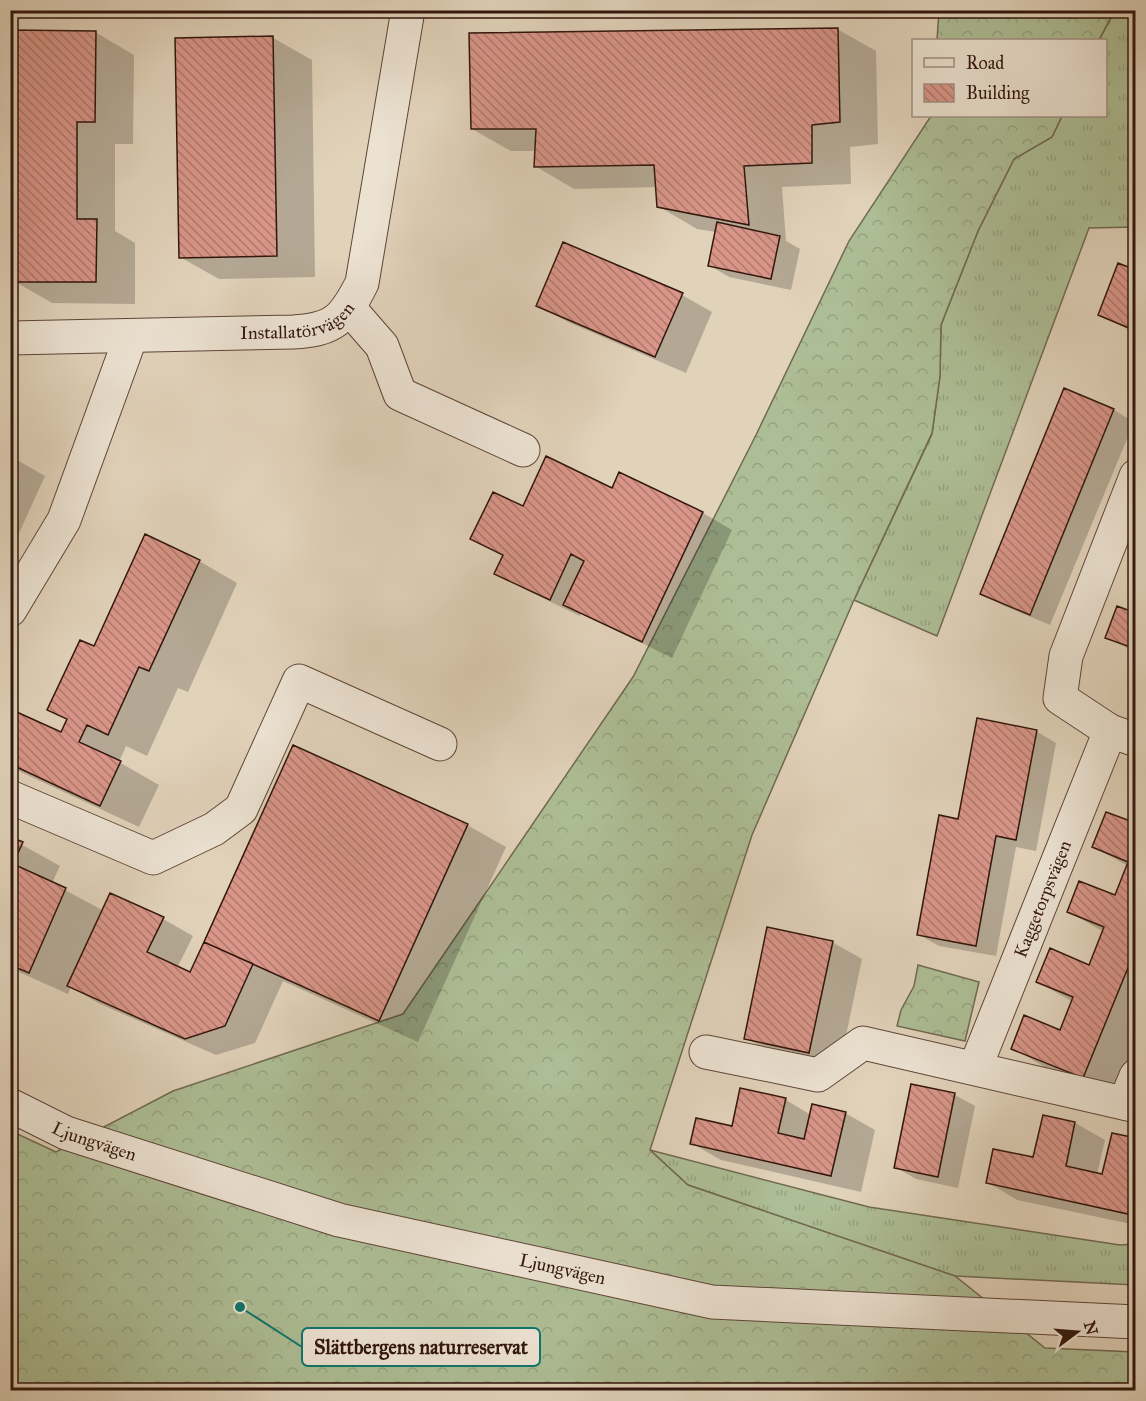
<svg xmlns="http://www.w3.org/2000/svg" width="1146" height="1401" viewBox="0 0 1146 1401" font-family="'IM FELL Great Primer',serif">
<style>
.grass{fill:url(#grass-tufts);stroke:#706a51;stroke-width:1.5}
.forest{fill:url(#forest-crowns);stroke:#706a51;stroke-width:1.5}
.shadow{fill:#0003}
.building{fill:url(#building-back-hatch);stroke:#32160d;stroke-width:1.5}
.lines{fill:none;stroke-linecap:round;stroke-linejoin:round}
.minor-casing{stroke:#5e4538;stroke-width:35}
.minor{stroke:#ece2d2;stroke-width:33}
.labels{text-anchor:middle;stroke-width:6;stroke-linejoin:round;paint-order:stroke}
.street-label{font-size:18px;fill:#32160d;stroke:#ece2d2}
.leader{fill:none;stroke:#0f766e;stroke-width:2}
.callout-dot{fill:#0f766e;stroke:#ece2d2;stroke-width:2}
.callout{fill:#ece2d2;stroke:#0f766e;stroke-width:2}
.callout-label{font-size:20px;text-anchor:middle;font-weight:bold;fill:#32160d}
</style>
<defs>
<pattern id="grass-tufts" width="24" height="20" patternUnits="userSpaceOnUse" patternTransform="scale(1.5)"><rect width="24" height="20" fill="#adbd95"/><path d="M3 7l-1-3M5 7V3M7 7l1-3M15 17l-1-3M17 17v-4M19 17l1-3" fill="none" stroke="#95a27f"/></pattern>
<pattern id="forest-crowns" width="20" height="18" patternUnits="userSpaceOnUse" patternTransform="scale(1.5)"><rect width="20" height="18" fill="#adbd95"/><path d="M2 6a3 3 0 1 1 6 0M12 15a3 3 0 1 1 6 0" fill="none" stroke="#95a27f"/></pattern>
<pattern id="building-back-hatch" width="6" height="6" patternUnits="userSpaceOnUse" patternTransform="scale(1.5)"><rect width="6" height="6" fill="#d89588"/><path d="M-1 5l2 2M0 0l6 6M5-1l2 2" fill="none" stroke="#b0796e"/></pattern>
</defs>
<rect width="100%" height="100%" fill="#e1d2ba"/>
<filter id="stains"><feTurbulence type="fractalNoise" baseFrequency=".00333" numOctaves="4"/><feColorMatrix values="0 0 0 0 .2 0 0 0 0 .09 0 0 0 0 .02 0 0 0 .5 -.17"/></filter>
<radialGradient id="worn" r=".72"><stop offset=".6" stop-color="#630" stop-opacity="0"/><stop offset="1" stop-color="#630" stop-opacity=".3"/></radialGradient>
<!-- grass -->
<path class="grass" d="M1115,11H1135V227L1089,228L937,636L854,600L932,434L940,376L941,325L978,231L1014,159L1052,137L1062,116H1106V40H1099Z
M650,1150L869,1207L1120,1245L1135,1244V1285L955,1276L688,1185Z"/>
<!-- forest -->
<path class="forest" d="M939,11V10L1114,11L1099,40H937Z
M931,116H1062L1052,137L1014,159L978,231L941,325L940,376L932,433L854,600L752,835L650,1150L688,1185L955,1276L1045,1348L1135,1352V1390H11V1131L56,1152L173,1091L403,1014L633,677L756,435L849,241Z
M918,965L979,982L965,1041L897,1026L901,1010L914,986Z"/>
<!-- shadow -->
<path class="shadow" d="M837,29L876,51L878,144L850,147L851,184L782,187L786,241L800,249L791,290L729,277L709,265L716,232L697,229L658,206L657,187L574,189L535,166L536,151H511L472,129Z
M10,32H95L134,55L133,144H115V231L135,243V304L52,303L14,281V243L10,241Z
M273,38L312,60L315,277L219,279L180,257Z
M1136,271V333L1099,315Z
M682,295L712,312L686,373L568,322L538,305Z
M1065,390L1114,410L1134,422L1050,625L1002,605L982,594Z
M10,456L45,476L10,553Z
M620,474L703,513L732,530L672,658L581,613L580,616L526,590L496,573L504,557L472,539L524,508L613,490Z
M199,561L237,583L188,692L178,688L147,756L126,746L119,762L159,785L139,827L10,767V710L62,734L68,720L49,709L95,648Z
M1136,614V653L1107,637Z
M1036,731L1056,743L1036,851L1016,847L996,956L939,946L918,934L960,821Z
M467,825L506,847L418,1042L283,981L255,1043L216,1055L98,1003L71,987L68,994L10,968V838L60,866L52,883L104,911L163,919L193,936L177,968L191,974Z
M1136,825V1066L1122,1099L1051,1071L1013,1048L1061,1031L1073,1002L1038,982L1090,967L1104,932L1069,912L1116,897L1128,866L1094,847Z
M832,942L862,959L839,1069L776,1055L746,1038Z
M955,1095L975,1106L958,1188L916,1179L895,1167Z
M786,1100L811,1115L845,1113L875,1130L861,1192L721,1160L691,1143L733,1128Z
M1075,1123L1105,1140L1097,1174L1104,1176L1136,1140V1225L1017,1200L987,1182L1034,1159Z"/>
<!-- building -->
<path class="building" d="M838,28L840,122L812,125V163L744,166L749,225L657,207L654,165L534,167L536,129H471L469,33Z
M10,30L96,31L95,122H77V219H97L96,282H12Z
M273,36L277,256L179,258L175,38Z
M717,222L780,236L771,279L708,266Z
M563,242L683,293L655,357L536,306Z
M1118,263L1136,270V331L1098,315Z
M1064,388L1114,409L1030,615L980,594Z
M546,456L612,488L619,472L703,512L642,642L563,605L584,561L571,554L550,600L494,574L503,555L470,539L493,492L523,506Z
M145,534L200,560L149,671L139,667L108,735L87,725L79,742L121,761L100,806L10,764V709L61,732L67,719L47,710L80,640L94,646Z
M1117,606L1136,613V649L1105,638Z
M977,718L1037,730L1016,840L996,836L976,946L917,935L939,815L958,819Z
M293,745L468,824L379,1021L204,942Z
M1106,812L1136,823V948L1083,1078L1011,1049L1024,1015L1060,1030L1073,997L1036,982L1050,948L1089,965L1104,927L1067,912L1079,881L1115,895L1128,862L1092,847Z
M10,837L23,842L13,864L66,888L29,973L10,965Z
M110,893L164,917L147,952L190,972L204,942L253,964L225,1026L185,1039L67,986Z
M767,927L833,941L809,1053L744,1039Z
M911,1084L955,1093L938,1177L894,1168Z
M740,1088L786,1098L778,1133L804,1139L812,1104L846,1112L831,1176L690,1144L696,1118L732,1126Z
M1043,1115L1075,1122L1066,1166L1102,1174L1112,1133L1136,1138V1179L1128,1214L986,1183L993,1149L1033,1157Z"/>
<g class="lines">
<!-- minor casing -->
<g class="minor-casing">
<g id="minor">
<path d="M349,308L382,346L400,394L523,450"/>
<path id="s1" d="M10,338L293,332C334,330 344,319 362,283L408,10"/>
<path d="M1136,476L1066,656L1060,698L1110,731L1136,740"/>
<path d="M10,610L64,520L131,336"/>
<path d="M10,797L153,858L214,829L241,809L299,681L440,744"/>
<path d="M706,1052L818,1075L863,1043L1136,1106"/>
<path id="s2" d="M975,1068L1110,731"/>
<path d="M1125,1103L1136,1076"/>
<path id="s3" d="M10,1105L66,1133L339,1220L712,1302L1136,1322"/>
</g>
</g>
<!-- minor -->
<use href="#minor" class="minor"/>
</g>
<g class="labels">
<!-- street labels -->
<g class="street-label">
<text dy="6" stroke="none"><textPath href="#s1" startOffset="290">Installatörvägen</textPath></text>
<text dy="6" stroke="none"><textPath href="#s2" startOffset="182">Kaggetorpsvägen</textPath></text>
<text dy="6" stroke="none"><textPath href="#s3" startOffset="92">Ljungvägen</textPath></text>
<text dy="6" stroke="none"><textPath href="#s3" startOffset="578">Ljungvägen</textPath></text>
</g>
</g>
<!-- callouts -->
<path class="leader" d="M240 1307L302 1347"/>
<circle class="callout-dot" cx="240" cy="1307" r="6"/>
<rect class="callout" x="302" y="1328" width="238" height="38" rx="6"/>
<g class="callout-label">
<text x="421" y="1354">Slättbergens naturreservat</text>
</g>
<!-- margin -->
<rect width="1146" height="1401" fill="none" stroke="#e1d2ba" stroke-width="36"/>
<rect x="12" y="12" width="1122" height="1377" fill="none" stroke="#32160d" stroke-width="3"/>
<rect x="18" y="18" width="1110" height="1365" fill="none" stroke="#32160d" stroke-width="1.5"/>
<!-- legend -->
<rect x="912" y="39" width="195" height="78" fill="#ece2d2" stroke="#a29083" stroke-width="1.5"/>
<rect x="924" y="58" width="30" height="9" fill="#ece2d2" stroke="#a29083" stroke-width="1.5"/>
<text x="966" y="69" font-size="18" fill="#32160d">Road</text>
<rect x="924" y="84" width="30" height="18" fill="url(#building-back-hatch)" stroke="#a29083" stroke-width="1.5"/>
<text x="966" y="99" font-size="18" fill="#32160d">Building</text>
<!-- north arrow -->
<g transform="translate(1077 1332) rotate(74)" stroke="#ece2d2" stroke-width="4.5" paint-order="stroke">
<path d="M0-4.5L10 22L0 15L-10 22Z" fill="#32160d"/>
<text y="-9" font-size="16" font-weight="bold" text-anchor="middle" fill="#32160d">N</text>
</g>
<rect width="100%" height="100%" filter="url(#stains)"/>
<rect width="100%" height="100%" fill="url(#worn)"/>
</svg>
